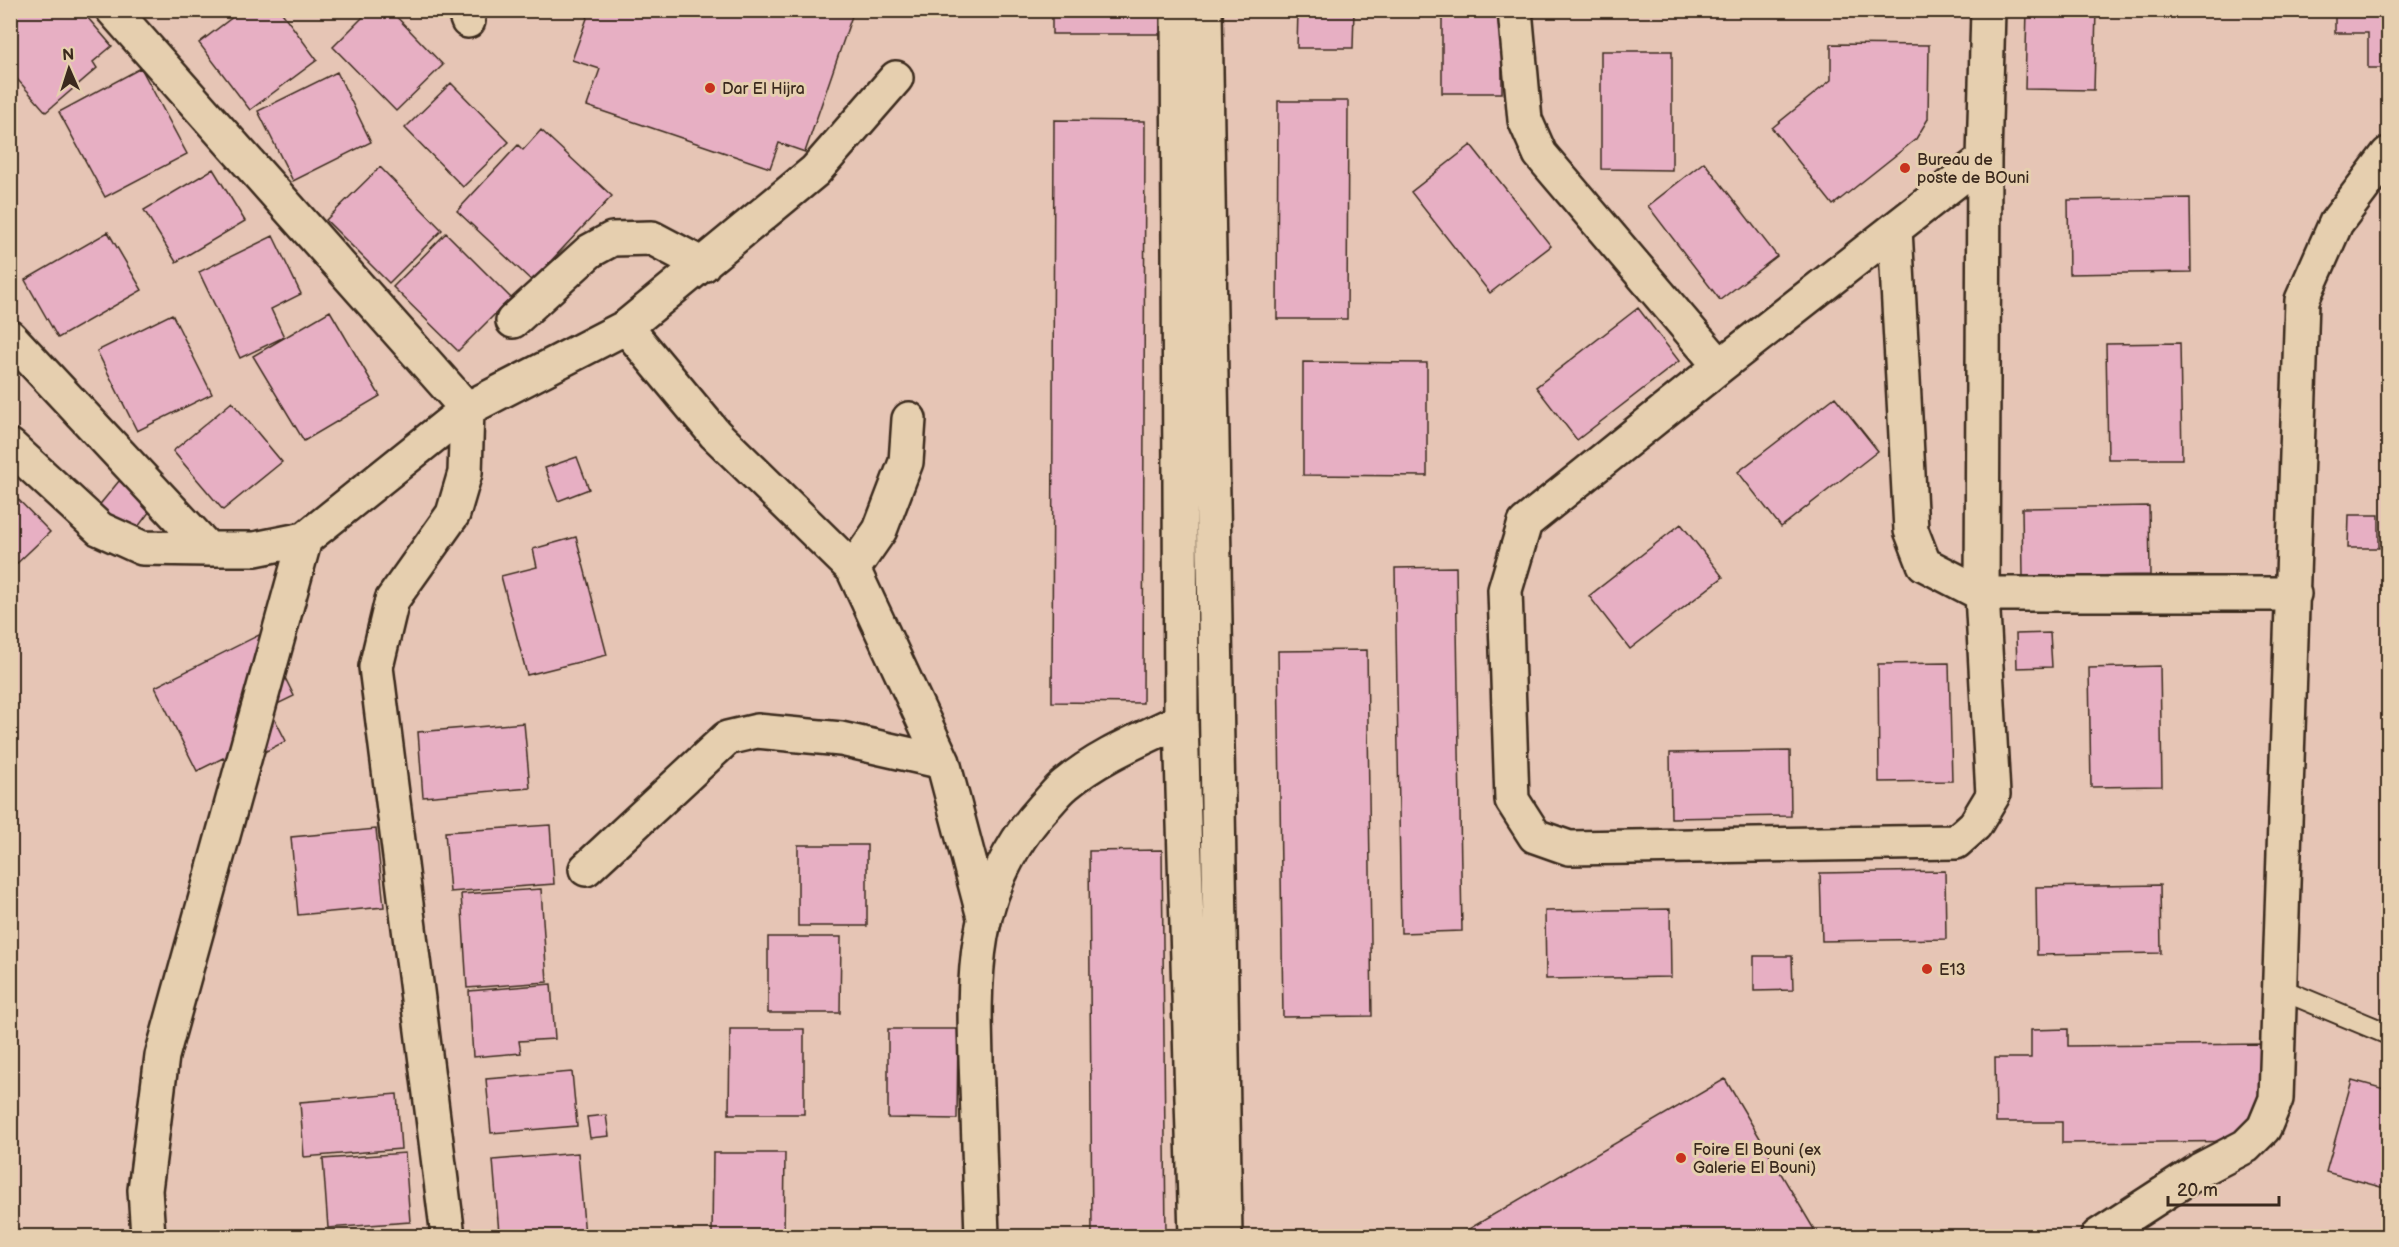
<svg xmlns="http://www.w3.org/2000/svg" width="2399" height="1247" viewBox="0 0 2399 1247" font-family="'Balsamiq Sans',sans-serif">
<style>
.building{fill:#e7afc3;stroke:#3b2a1e;stroke-width:1.5}
.lines{fill:none;stroke-linecap:round;stroke-linejoin:round}
.lane-casing{stroke:#3b2a1e;stroke-width:24}
.street-casing{stroke:#3b2a1e;stroke-width:38}
.secondary-casing{stroke:#3b2a1e;stroke-width:38}
.lane{stroke:#e6cfaf;stroke-width:20}
.street{stroke:#e6cfaf;stroke-width:33}
.secondary{stroke:#e6cfaf;stroke-width:33}
.poi-dot{fill:#c8321e;stroke:#e6cfaf;stroke-width:2}
.labels{text-anchor:middle;stroke-width:6;stroke-linejoin:round;paint-order:stroke}
.poi-label{font-size:16px;fill:#3b2a1e;stroke:#e6cfaf;text-anchor:start}
</style>
<rect width="100%" height="100%" fill="#e6c5b5"/>
<filter id="ink" filterUnits="userSpaceOnUse"><feTurbulence type="fractalNoise" baseFrequency=".0167" numOctaves="2"/><feDisplacementMap in="SourceGraphic" scale="12" xChannelSelector="R" yChannelSelector="G"/><feConvolveMatrix kernelMatrix="1 2 1 2 8 2 1 2 1" color-interpolation-filters="sRGB"/></filter>
<g filter="url(#ink)">
<!-- building -->
<path class="building" d="M14,10H81L112,46L93,62L97,68L46,112L10,71V14Z
M242,10H280L317,60L250,110L199,43Z
M370,10H390L443,65L396,111L333,47Z
M590,10H854L805,152L779,143L770,168L587,106L600,69L572,60Z
M1052,10H1161L1162,34H1052Z
M1298,10H1354L1353,48H1297Z
M1442,10H1502V93H1442Z
M2027,10H2096L2094,90L2025,89Z
M2335,10H2388V68H2368V33H2335Z
M1831,44L1929,45L1928,119L1916,139L1833,205L1772,128L1831,80Z
M1601,51H1672V170L1601,169Z
M141,68L187,154L105,197L59,112Z
M337,72L371,142L293,181L258,111Z
M451,83L509,142L463,187L405,128Z
M1278,101H1348L1347,319H1277Z
M1054,120L1145,121L1143,703L1052,702Z
M541,130L612,196L532,281L457,211L518,145L523,150Z
M1471,145L1551,246L1490,293L1411,192Z
M1704,162L1777,256L1720,300L1648,206Z
M380,167L442,230L389,283L326,220Z
M213,169L245,221L176,262L144,210Z
M2190,198L2191,272L2069,274L2068,200Z
M108,232L142,290L58,338L25,280Z
M446,233L511,298L458,351L393,287Z
M273,236L301,294L271,309L284,337L240,358L199,272Z
M1638,308L1679,361L1577,440L1536,387Z
M330,311L380,396L304,441L253,356Z
M172,314L212,394L137,431L97,351Z
M2180,343L2182,459H2108L2106,344Z
M1303,362L1427,363V476L1303,475Z
M1835,397L1878,451L1781,527L1738,472Z
M232,402L282,462L223,510L173,451Z
M577,457L589,489L558,501L545,468Z
M119,481L153,507L132,535L97,508Z
M10,491L50,532L10,570Z
M2149,506L2150,575L2023,577L2022,508Z
M2349,515H2379V548H2348Z
M1681,524L1723,577L1630,649L1589,596Z
M576,537L607,655L527,675L501,576L537,567L533,549Z
M1456,567L1462,931L1401,933L1395,568Z
M2384,630H2388V687H2387Z
M263,633L294,696L269,708L286,741L229,770L223,758L197,771L155,687Z
M2050,633L2052,667L2017,668L2016,634Z
M1367,650L1372,1016L1283,1017L1278,651Z
M1949,663L1952,781L1879,782L1878,664Z
M2160,666L2162,786L2091,787L2089,668Z
M524,723L530,788L423,797L418,732Z
M1790,751L1791,816L1671,818L1670,753Z
M550,825L554,884L450,892L445,832Z
M376,829L384,907L298,915L291,837Z
M798,845H867V926H798Z
M1162,850L1166,1236H1092L1089,851Z
M1945,871L1946,939L1822,941L1820,873Z
M2160,885L2161,953L2037,955L2036,887Z
M541,889L547,982L467,988L461,894Z
M1670,909L1671,977L1546,979L1545,911Z
M768,937H841L840,1013H768Z
M1754,956H1792L1793,990L1754,991Z
M551,984L555,1039L519,1041L521,1053L473,1057L469,991Z
M730,1029H804V1114H729Z
M888,1029H958L957,1119L888,1118Z
M2068,1029V1046L2268,1044L2269,1141L2062,1143V1122H1996L1995,1058H2031V1030Z
M572,1072L577,1126L491,1133L486,1079Z
M1725,1079L1818,1236H1457Z
M2352,1080L2388,1090V1189L2326,1172Z
M397,1094L401,1149L304,1157L300,1102Z
M606,1115L609,1136L590,1138L587,1117Z
M405,1153L410,1222L328,1228L323,1159Z
M578,1153L585,1236H502L501,1233H499L493,1160Z
M713,1153H785L784,1236H712Z"/>
<g class="lines">
<!-- lane casing -->
<g class="lane-casing">
<path id="lane" d="M2280,989L2388,1034"/>
</g>
<!-- street casing -->
<g class="street-casing">
<path id="street" d="M113,10L467,409L465,473L453,514L392,600L376,667L448,1236
M464,10L468,21
M1515,10L1525,120L1540,154L1720,366
M1984,159L1720,366L1525,523L1505,590L1512,800L1535,836L1569,848L1956,842L1975,825L1993,795L1982,594L1984,159L1988,10
M1895,229L1911,530L1924,564L1982,594H2294
M513,321L590,251L612,239L652,238L703,265
M626,327L815,171L896,78
M10,337L208,549L142,548L100,529L10,446
M208,549H255L305,539L467,409L626,327L715,434L853,569L943,762L984,917
M853,569L880,530L906,462L909,419
M586,869L727,738L757,731L841,739L943,762
M148,1236L145,1190L162,1056L305,539
M982,1236C980,1186 979,1136 977,1086C973,982 968,890 1044,807C1051,800 1058,790 1066,784C1099,756 1142,739 1181,720
M2098,1236L2200,1170L2246,1146L2264,1128L2276,1099L2302,300L2336,223L2388,154"/>
</g>
<!-- secondary casing -->
<g class="secondary-casing">
<path id="secondary" d="M1178,10L1181,720L1196,1236
M1205,10L1225,1236"/>
</g>
<!-- lane -->
<use href="#lane" class="lane"/>
<!-- street -->
<use href="#street" class="street"/>
<!-- secondary -->
<use href="#secondary" class="secondary"/>
</g>
</g>
<!-- markers -->
<g class="poi-dot">
<circle cx="710" cy="88" r="6"/>
<circle cx="1905" cy="168" r="6"/>
<circle cx="1927" cy="969" r="6"/>
<circle cx="1681" cy="1158" r="6"/>
</g>
<g class="labels">
<!-- poi labels -->
<g class="poi-label">
<text x="722" y="94">Dar El Hijra</text>
<text x="1917" y="165">Bureau de<tspan x="1917" dy="18">poste de BOuni</tspan></text>
<text x="1939" y="975">E13</text>
<text x="1693" y="1155">Foire El Bouni (ex<tspan x="1693" dy="18">Galerie El Bouni)</tspan></text>
</g>
</g>
<!-- margin -->
<rect width="2399" height="1247" fill="none" stroke="#e6cfaf" stroke-width="36"/>
<rect x="18" y="18" width="2363" height="1211" fill="none" stroke="#3b2a1e" stroke-width="2" filter="url(#ink)"/>
<!-- north arrow -->
<g transform="translate(69 69) rotate(357)" stroke="#e6cfaf" stroke-width="4.5" paint-order="stroke">
<path d="M0-4.5L10 22L0 15L-10 22Z" fill="#3b2a1e"/>
<text y="-9" font-size="16" font-weight="bold" text-anchor="middle" fill="#3b2a1e">N</text>
</g>
<!-- scale -->
<path d="M2168 1196v9h111v-9" fill="none" stroke="#3b2a1e" stroke-width="3"/>
<text x="2177" y="1196" font-size="18" fill="#3b2a1e" stroke="#e6cfaf" stroke-width="4.5" paint-order="stroke">20 m</text>
</svg>
